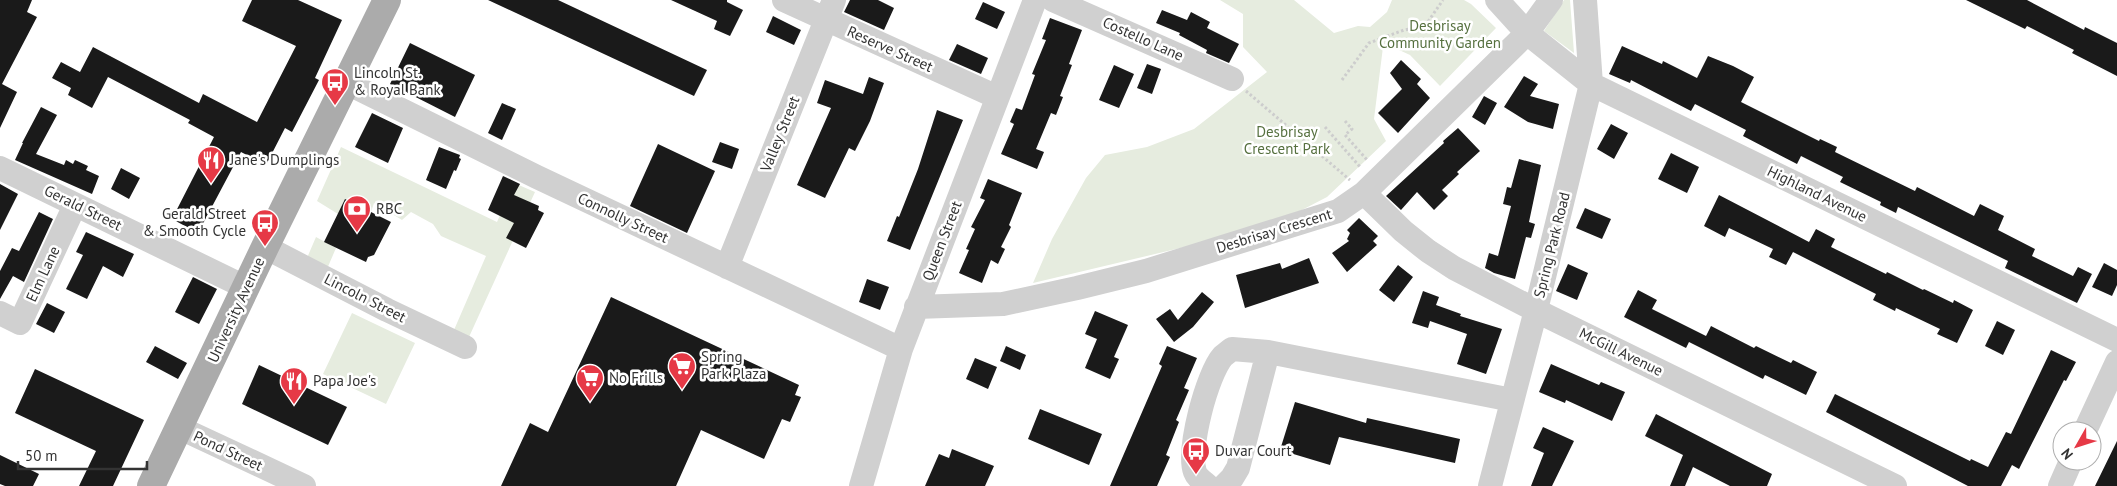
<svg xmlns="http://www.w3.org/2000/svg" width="2117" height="486" viewBox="0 0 2117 486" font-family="'PT Sans',sans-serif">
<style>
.green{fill:#e6ecdf}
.building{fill:#1a1a1a}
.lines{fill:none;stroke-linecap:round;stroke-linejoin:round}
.path{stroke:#cdcdcd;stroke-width:3;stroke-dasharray:2.5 2.5;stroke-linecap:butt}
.minor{stroke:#d0d0d0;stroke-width:24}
.major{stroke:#ababab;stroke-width:28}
.labels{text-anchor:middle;stroke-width:5;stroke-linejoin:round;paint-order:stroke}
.park-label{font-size:15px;fill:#56703f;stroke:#fff}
.street-label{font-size:15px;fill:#333;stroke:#fff}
.poi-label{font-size:15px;fill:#333;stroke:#fff;text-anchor:start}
</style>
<rect width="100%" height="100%" fill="#fff"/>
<!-- green -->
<path class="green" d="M1220,0H1294L1334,33L1358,26L1370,27L1387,12L1392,0H1464L1471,4L1496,28L1440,86L1410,55L1386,44L1383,47L1374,119L1386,141L1327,197L1300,211L1214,240L1033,283L1052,239L1086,178L1105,155L1147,147L1194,129L1267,72L1243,47V14Z
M1564,0H1570L1574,53L1544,31Z
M341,147L497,222L514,183L535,192L469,337L454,330L486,256L441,236L433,224L411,212L402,220L374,203L371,212L338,214L317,201Z
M316,237L336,248L327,269L307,258Z
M352,313L415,343L386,404L323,374Z"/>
<!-- building -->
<path class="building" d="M0,0H32L27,12L37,17L2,84L17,92L0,128Z
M252,0H298L342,20L315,78L319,80L292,132L285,128L266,165L241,152L198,233L172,219L214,137L188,123L190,120L108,77L92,108L68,95L71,88L52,78L61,62L80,72L93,47L199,103L203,94L257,122L296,46L242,21Z
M488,0H558L707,70L694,96Z
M671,0H727V2L743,10L730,36L714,29L717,21Z
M850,0H878L894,8L884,30L844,12Z
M1966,0H2027L2084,30L2085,27L2117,43V76L2072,53L2074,50L2027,26L2025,29Z
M983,2L1005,12L997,29L975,19Z
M1162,10L1187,20L1191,12L1210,22L1207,28L1239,44L1229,63L1206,53L1207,50L1179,35L1180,33L1156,23Z
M773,16L801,30L794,45L766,32Z
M1050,18L1082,30L1069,64L1072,65L1060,96L1063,97L1056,115L1051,113L1036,149L1044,152L1037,169L1001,154L1014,124L1010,122L1016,108L1022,110L1035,75L1032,74L1046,40L1042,39Z
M410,43L475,75L455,117L390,84Z
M957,44L988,58L981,74L949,60Z
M1622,46L1662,64L1663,61L1697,78L1708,56L1733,66L1754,77L1741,102L1819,141L1820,139L1837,147L1835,152L1915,191L1917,187L1974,216L1980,204L2004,216L1998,230L2035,249L2032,256L2073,276L2078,267L2092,274L2077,303L2005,268L2008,261L1955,235L1898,207L1896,213L1880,205L1881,202L1840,182L1843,177L1801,156L1797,164L1743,136L1746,130L1695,104L1691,111L1631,80L1630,83L1609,74Z
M1401,60L1421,79L1417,84L1430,98L1398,133L1378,113L1402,89L1390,73Z
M1147,64L1161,69L1152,94L1137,88Z
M1114,65L1134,74L1119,108L1099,100Z
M1524,76L1538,84L1530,96L1559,104L1553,129L1528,122L1504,107Z
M869,77L884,83L870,121L855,151L849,148L825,198L797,185L831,108L817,103L825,80L863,94Z
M1484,96L1497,103L1485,125L1472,117Z
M502,103L516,109L502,140L488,133Z
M41,107L57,115L36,154L64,165L66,160L73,164L75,160L88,166L86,170L99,176L92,194L15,160L23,143H22Z
M937,110L963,120L910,250L887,241L897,216L899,217L918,169Z
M372,113L403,128L388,163L355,147Z
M1611,124L1628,133L1614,159L1597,149Z
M1458,128L1480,151L1457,172L1459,174L1442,190L1448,196L1434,210L1417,192L1401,210L1386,196L1444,143L1443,141Z
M720,142L739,149L732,169L712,162Z
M658,144L715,171L687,233L630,206Z
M439,147L460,155L459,158L461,159L456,171L454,170L446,189L426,180Z
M1671,153L1699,167L1687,193L1658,179Z
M1519,159L1541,165L1529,222L1535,224L1531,238L1526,237L1515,279L1494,273L1485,268L1489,253L1498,256L1511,206L1503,204L1507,187L1511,188Z
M121,168L140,178L129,199L111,189Z
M503,176L520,184L514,195L539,206L538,210L544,213L526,248L506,238L514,223L488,210Z
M988,179L1022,193L1009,225L1011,227L1001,247L1005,249L998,264L991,260L982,283L959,273L969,250L966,249L975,229L971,227L985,200L980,198Z
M0,184L18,194L0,230Z
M1719,195L1809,242L1816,229L1835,239L1831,247L1886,274L1887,272L1923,290L1924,289L1953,303L1954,300L1973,310L1957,343L1937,334L1940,329L1896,308L1895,311L1873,300L1876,294L1793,252L1786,265L1769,257L1773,249L1729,228L1725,237L1704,226Z
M345,199L391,222L374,255L368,257L366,262L324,242Z
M1585,208L1611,219L1602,239L1576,228Z
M39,212L53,219L24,282L13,276L0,299V271L12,248L19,251Z
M1359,218L1378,236L1373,241L1377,245L1347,272L1332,253L1349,241L1347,239L1350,233L1347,230Z
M86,232L134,254L123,277L103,266L87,299L66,289L83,255L76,252Z
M1309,258L1319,283L1245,308L1236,275L1280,263L1282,269Z
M2104,263L2117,270V285L2112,296L2092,287Z
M1568,264L1588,273L1577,300L1556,291Z
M1398,265L1413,277L1394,302L1379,290Z
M193,277L217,289L199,324L175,312Z
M867,279L889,287L880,310L859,302Z
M1638,290L1657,300L1652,309L1706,336L1711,326L1754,348L1756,346L1791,363L1793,360L1817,372L1806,395L1765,375L1763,379L1689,342L1686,348L1624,317Z
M1423,291L1439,297L1436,305L1461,314L1460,316L1502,329L1486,374L1457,364L1467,334L1430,321L1428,328L1412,323Z
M1202,292L1214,302L1193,327L1174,342L1156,319L1170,309L1178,320Z
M611,297L799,385L795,395L801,397L790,422L782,419L764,459L701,430L676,486H501L530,423L548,432Z
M47,303L65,312L54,333L36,324Z
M1095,311L1128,325L1114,357L1119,359L1110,379L1085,368L1097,339L1085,334Z
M1997,321L2015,330L2003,355L1985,346Z
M155,346L187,363L178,379L146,362Z
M1006,346L1026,355L1020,370L1000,361Z
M1167,346L1197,358L1184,388L1189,390L1176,420L1179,422L1166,455L1170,457L1157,486H1110L1162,366L1159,364Z
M2051,350L2076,362L2066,381L2064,380L2019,469L2012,465L2001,486H1968L1826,412L1835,394L1970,461L1971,459L1988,467L2006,432L2011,434Z
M975,358L997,367L988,389L966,379Z
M1551,364L1599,385L1601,382L1625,392L1612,421L1566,400L1565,403L1539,392Z
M259,365L347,407L328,445L242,404Z
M35,369L144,420L113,486H79L96,451L15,413Z
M1295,402L1366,423L1367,418L1460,439L1455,463L1339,437L1330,465L1280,450Z
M1040,409L1102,434L1089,465L1028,439Z
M1656,414L1772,474L1767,486H1730L1693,467L1685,486H1670L1683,455L1645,436Z
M1543,427L1574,441L1552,486H1531L1544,453L1533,448Z
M2117,441V486H2095Z
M952,449L994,466L985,486H925L939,454L949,458Z
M0,455L39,474L33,486H5L0,484Z"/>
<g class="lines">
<!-- path -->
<path class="path" d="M1342,80L1369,43L1404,30L1425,26L1443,0
M1246,91L1350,180
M1345,121L1352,129L1345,135L1368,161
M1325,127L1361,168"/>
<!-- minor -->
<path class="minor" d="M784,0L997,97
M1053,0L1232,79
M1497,0L1527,33L1591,84L2117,340
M347,83L537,177L901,349
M0,168L247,288
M1364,193L1403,231L1428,251L1454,268L1547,316L1895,486
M265,247L387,310L465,347
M727,267L834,0
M916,307L1003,304L1077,288L1146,271L1338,211L1364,193L1519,41L1527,33L1551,0
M0,313L20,323L75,205
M180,428L304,486
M2085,431L2117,362
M861,486L901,349L1035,0
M1208,486C1204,482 1197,478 1195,472C1187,450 1207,374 1223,356C1226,354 1229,351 1232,349L1268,352L1512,400
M1224,486L1232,478L1238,468L1268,352
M1490,486L1536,310L1591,84L1585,0
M2060,486L2071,461"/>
<!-- major -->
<path class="major" d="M151,486L265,247L387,0"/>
</g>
<!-- icons -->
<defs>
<g id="bus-pin" transform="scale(1.4375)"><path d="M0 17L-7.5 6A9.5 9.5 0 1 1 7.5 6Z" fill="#e63946" stroke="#fff"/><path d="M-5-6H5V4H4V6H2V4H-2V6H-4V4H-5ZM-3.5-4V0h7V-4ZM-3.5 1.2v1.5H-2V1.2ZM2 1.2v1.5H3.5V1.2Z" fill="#fff"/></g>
<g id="restaurant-pin" transform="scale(1.4375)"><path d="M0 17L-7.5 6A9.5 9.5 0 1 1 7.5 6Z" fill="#e63946" stroke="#fff"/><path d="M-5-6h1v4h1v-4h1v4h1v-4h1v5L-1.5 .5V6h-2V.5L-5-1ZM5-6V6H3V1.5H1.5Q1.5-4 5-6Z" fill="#fff"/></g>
<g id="bank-pin" transform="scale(1.4375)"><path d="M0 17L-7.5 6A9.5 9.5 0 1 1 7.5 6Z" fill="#e63946" stroke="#fff"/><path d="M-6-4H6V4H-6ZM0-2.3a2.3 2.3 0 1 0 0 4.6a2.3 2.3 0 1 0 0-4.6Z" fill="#fff"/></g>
<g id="supermarket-pin" transform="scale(1.4375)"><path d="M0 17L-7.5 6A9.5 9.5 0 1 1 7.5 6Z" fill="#e63946" stroke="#fff"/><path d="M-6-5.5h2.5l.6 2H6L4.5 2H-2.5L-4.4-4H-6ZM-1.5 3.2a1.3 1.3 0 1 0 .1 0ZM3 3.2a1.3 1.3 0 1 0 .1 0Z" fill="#fff"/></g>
</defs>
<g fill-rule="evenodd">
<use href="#bus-pin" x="335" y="82"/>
<use href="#restaurant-pin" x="211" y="160"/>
<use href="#bank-pin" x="357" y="209"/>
<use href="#bus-pin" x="265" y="223"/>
<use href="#supermarket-pin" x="682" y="366"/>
<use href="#supermarket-pin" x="590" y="378"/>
<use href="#restaurant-pin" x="294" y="381"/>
<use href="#bus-pin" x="1196" y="451"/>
</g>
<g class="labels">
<!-- park labels -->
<g class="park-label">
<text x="1440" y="31">Desbrisay<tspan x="1440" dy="17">Community Garden</tspan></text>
<text x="1287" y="137">Desbrisay<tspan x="1287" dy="17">Crescent Park</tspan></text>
</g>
<!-- street labels -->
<g class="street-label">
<text transform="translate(1143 39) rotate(24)" y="5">Costello Lane</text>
<text transform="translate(890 49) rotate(24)" y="5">Reserve Street</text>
<text transform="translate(780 134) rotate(-68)" y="5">Valley Street</text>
<text transform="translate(1817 194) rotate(26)" y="5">Highland Avenue</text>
<text transform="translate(83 208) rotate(26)" y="5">Gerald Street</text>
<text transform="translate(623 218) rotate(25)" y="5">Connolly Street</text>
<text transform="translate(1274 231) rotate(-17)" y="5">Desbrisay Crescent</text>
<text transform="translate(942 241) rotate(-69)" y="5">Queen Street</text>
<text transform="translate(1552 245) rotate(-76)" y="5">Spring Park Road</text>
<text transform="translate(43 274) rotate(-65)" y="5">Elm Lane</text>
<text transform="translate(365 298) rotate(27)" y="5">Lincoln Street</text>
<text transform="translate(236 310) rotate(-65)" y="5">University Avenue</text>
<text transform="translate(1621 352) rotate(26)" y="5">McGill Avenue</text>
<text transform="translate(228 451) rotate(25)" y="5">Pond Street</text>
</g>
<!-- poi labels -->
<g class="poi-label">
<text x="354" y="78">Lincoln St.<tspan x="354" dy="17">&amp; Royal Bank</tspan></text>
<text x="230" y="165">Jane's Dumplings</text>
<text x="376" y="214">RBC</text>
<text x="246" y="219" text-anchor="end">Gerald Street<tspan x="246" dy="17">&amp; Smooth Cycle</tspan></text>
<text x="701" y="362">Spring<tspan x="701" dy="17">Park Plaza</tspan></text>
<text x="609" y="383">No Frills</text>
<text x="313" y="386">Papa Joe's</text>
<text x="1215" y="456">Duvar Court</text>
</g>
</g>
<!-- north arrow -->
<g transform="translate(2077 446) rotate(231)"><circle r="24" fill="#ffffff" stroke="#adadad"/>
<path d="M0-4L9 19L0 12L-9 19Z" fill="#e63946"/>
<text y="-8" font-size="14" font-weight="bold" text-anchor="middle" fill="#333333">N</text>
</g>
<!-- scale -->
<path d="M18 461v8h129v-8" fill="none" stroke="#333333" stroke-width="2.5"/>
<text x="25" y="461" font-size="15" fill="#333333" stroke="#ffffff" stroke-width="4" paint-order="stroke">50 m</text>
</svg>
